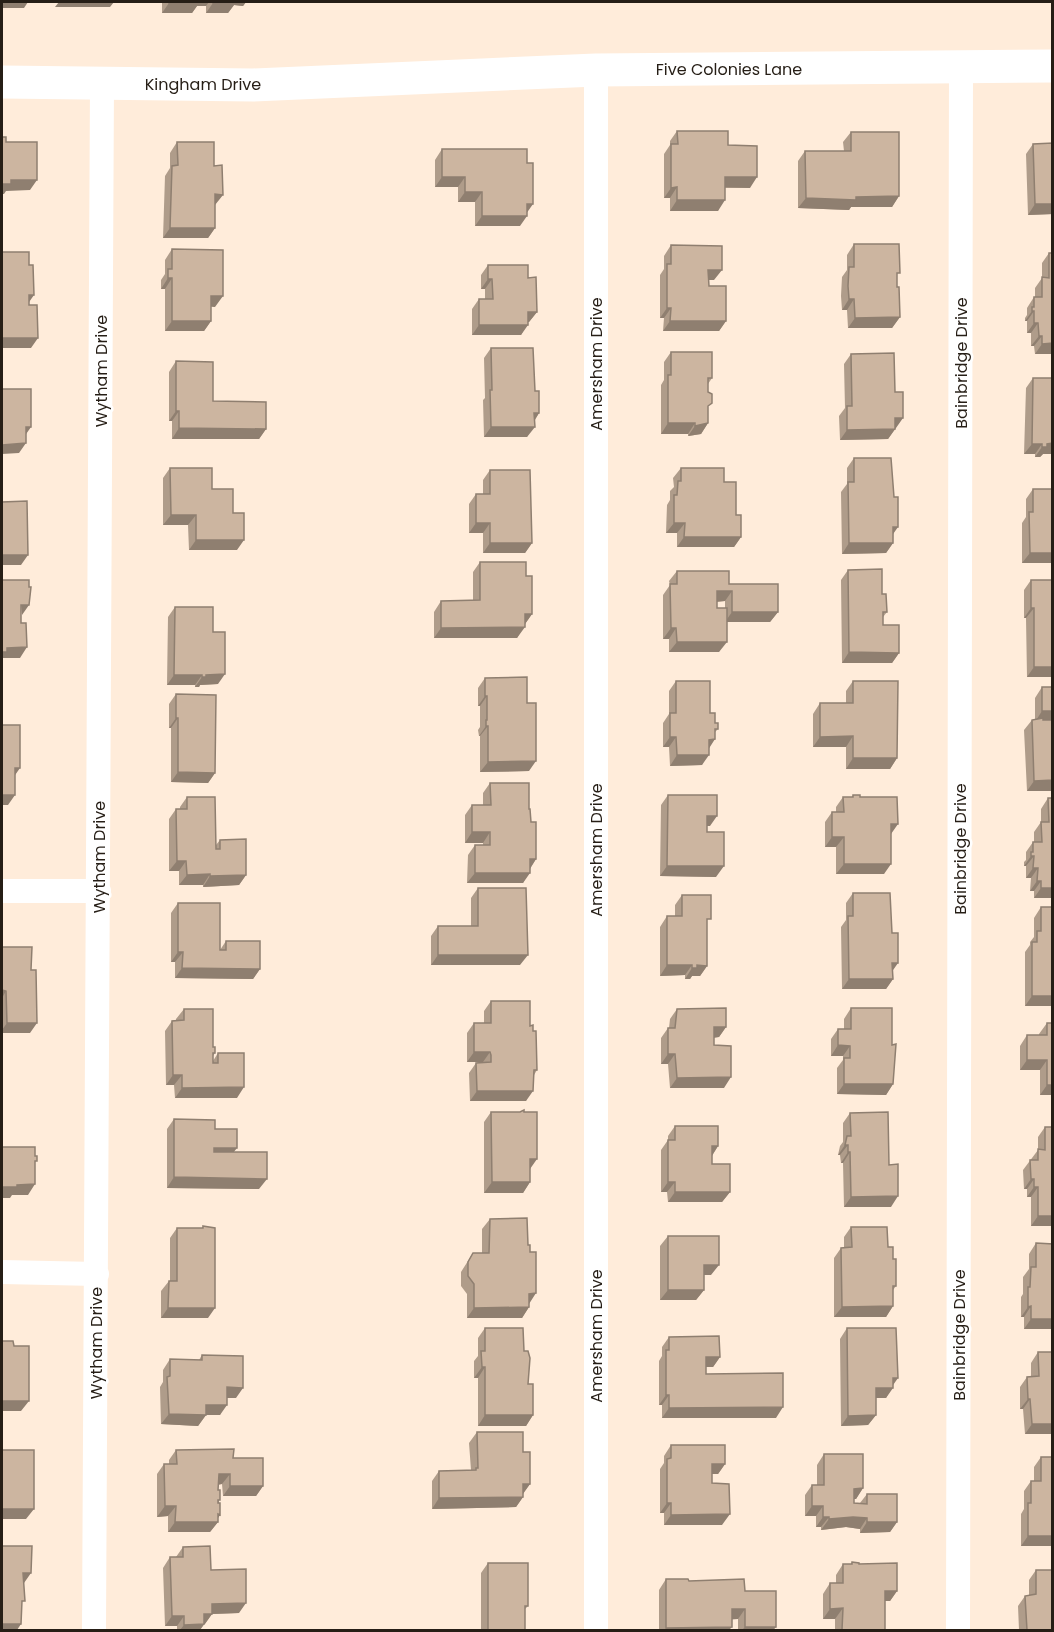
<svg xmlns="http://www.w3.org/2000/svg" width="1054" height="1632" viewBox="0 0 1054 1632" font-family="Poppins,sans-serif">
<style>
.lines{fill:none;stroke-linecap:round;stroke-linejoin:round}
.street{stroke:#fff;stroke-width:24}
.secondary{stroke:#fff;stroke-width:33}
.wall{fill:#af9c8a;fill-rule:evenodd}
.shaded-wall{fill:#8f7f70}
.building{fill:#ccb5a0;stroke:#8f7f70;stroke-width:1.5}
.labels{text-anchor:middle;stroke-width:5;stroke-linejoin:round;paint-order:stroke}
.street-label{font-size:16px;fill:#261e16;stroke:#fff}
</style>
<rect width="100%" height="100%" fill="#ffecda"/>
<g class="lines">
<!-- street -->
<path class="street" d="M2,891H99
M2,1272L97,1274
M94,1630L102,83
M596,1630V70
M958,1630L961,67"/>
<!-- secondary -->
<path class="secondary" d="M2,82L253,85L596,70L1052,66"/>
</g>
<!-- wall -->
<path class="wall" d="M162,2H246L243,6L234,5L228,13H206V6H197L192,13H162Z
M677,131L728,145L750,188H725L718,211H670V198H664V154L670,145V141Z
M851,132L899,196L892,207H851L849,210L798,208V161L805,151H844L843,142Z
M177,142L215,205V228L208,238H163L165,176L170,168V153Z
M1053,143V214L1028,215L1026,154L1033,144Z
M442,149L520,226H475V202H458V187H435V160Z
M854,244L897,277V287L900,317L892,328H848L847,310H842L841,296L842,277L847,270V255Z
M671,245L714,280H708L709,286L726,321L719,331H663L664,318H660V275L664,269V256Z
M172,249L215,307L211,306V321L204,331H165V289H161V280L165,274V260Z
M1049,253L1053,354H1035L1034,346H1031V333H1027V321H1025V318L1027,315V308L1034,297H1035V288L1042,278V263Z
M488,265L528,278L537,312L529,322H528L521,335H472V309L479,299H485V289H481V275Z
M491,348L535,391L539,413L535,420L527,437H484L483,400L485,398L484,358Z
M671,352L712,378L708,384V423L701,434L688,436V434H661V385L664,380V362Z
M851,354L896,428L888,439L840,440L839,416L845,408L844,364Z
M176,361L213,401L266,429L259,439H172V421H169V372Z
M1033,378H1053V454H1043L1040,457H1035V454H1024L1026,388Z
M854,458L894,497L893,543L886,553L842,554L841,492L847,484V468Z
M170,468L212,489L237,550H189L188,525H163V478Z
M681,468L724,482L736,515L741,537L734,547H677V533H666L667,505L670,500V491L674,487L673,478Z
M490,470L532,543L525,553H483V533H469V504L476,494H483V480Z
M1033,489L1053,563H1022V523L1026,517V499Z
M480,562L526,576L532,614L525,624L517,638H434V612L441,601L473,600V572Z
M848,570L882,594L887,612L883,617V625L899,653L892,663H842L841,580Z
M677,571L729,584L778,612L770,622H727L719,652H669V639H663V595L670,585L669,581ZM725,601V608H717V602Z
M1031,580L1053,677H1027L1026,618H1024V590Z
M175,607L213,632L218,684L200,685L199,687H195V685H167L168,617Z
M485,678L527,703L529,771L480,772V736H479L478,730L480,727V706H478V688Z
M676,681L710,713L718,729L715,732L702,765L670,766L669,747H663V723L669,714V691Z
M853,681L897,758L890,769H846V747H813V714L820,703H846V691Z
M1042,687L1053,791H1027L1024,730L1032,720L1035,719V698Z
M176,694L215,773L208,783L171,782V728H169V704Z
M490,783L529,809L536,859L530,869L523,883H467L468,855L475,845H483V843H465V815L472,805H483V793Z
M668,795L710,826H707V832L716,877L660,876L661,805Z
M853,795L860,797L891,834L884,874H836V847H825V822L832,812H836V807L843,797H852Z
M187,797L216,845L220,840L246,875L239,885L203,887V885H179V871H169V819L176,809H180V807Z
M1048,798H1053V898H1034V891H1030L1031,878H1026V866H1024V862L1026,860V852L1033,842H1034V832L1041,822V809Z
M478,888L520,965H431V936L438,926H471V898Z
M853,893L893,979L886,989H842L841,927L846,920V903Z
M682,895L707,925V966L700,976H692L690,979H685V975L660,976V927L667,916H675V905Z
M178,903L220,950L226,941L260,969L253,979L175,978V962H171V913Z
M1041,907L1053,1006H1025V952L1030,945V942L1034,937V918Z
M2,947L31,970L30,1033H2Z
M491,1001L530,1026L537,1070L534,1075L526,1101H470L469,1073L476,1063L483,1062H467V1033L474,1023H484V1011Z
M851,1008L892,1045L893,1084L886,1095L837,1094V1068L843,1060V1056H831V1039L838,1029H844V1019Z
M184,1009L213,1047L215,1053L213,1056V1061L218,1053L237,1098H175L174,1085H166L165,1031L172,1021L176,1020V1019Z
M677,1009L726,1027L719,1037L714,1038V1045L724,1088H670L668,1064H661V1038L668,1028H669L670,1019Z
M1047,1023H1053V1095H1040V1070H1020V1046L1027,1035H1039V1034Z
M491,1112L530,1169V1182L523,1193H484V1122Z
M850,1113L889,1165L891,1207H844L843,1163H841L840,1155H838L840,1146L843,1142V1123Z
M174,1119L215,1129L234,1152L259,1189L167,1188V1129Z
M675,1126L718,1146L712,1156V1164L730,1192L722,1202H668L667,1192H661V1150L668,1140V1136Z
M1045,1127L1053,1226H1031V1197H1027V1189H1024L1023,1170L1038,1150V1137Z
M490,1219L529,1303V1307L522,1318H467V1294L461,1286V1272L473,1253H482V1229Z
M203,1226L208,1318H161V1291L169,1281H170V1238L177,1228H202Z
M851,1227L888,1247L893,1259L896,1286L893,1290V1306L886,1317H834V1258L841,1248H844V1237Z
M668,1236L711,1275H704V1290L696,1300H660V1246Z
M1036,1243L1053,1244V1329H1024V1317H1021V1297L1023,1294V1277L1029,1269V1254Z
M485,1328L524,1351L528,1384L533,1415L526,1426H478V1378H474V1361L478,1356V1338Z
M847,1328L893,1385L886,1398H876V1415L868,1425L841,1426L840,1339Z
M669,1337L720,1357L713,1367H706V1374L776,1418H662V1405H659V1361L662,1356V1347Z
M1038,1352H1053V1434H1025L1023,1409H1020V1387L1027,1377H1031V1363Z
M202,1355L236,1398H227L220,1415H206L198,1426L161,1424L160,1387L163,1382V1370L170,1359L199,1360Z
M477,1432L523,1452L530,1484L523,1493V1497L516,1507L432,1509V1481L439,1471L471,1470L469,1443Z
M671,1445L725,1464L718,1474H712V1483L722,1525H664V1513H660V1469L664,1463V1456Z
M176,1450L233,1458L263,1486L256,1496H223L222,1484L218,1485V1490L220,1515L218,1518V1522L210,1532H168V1516L157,1517V1474L164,1464H169V1460Z
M824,1454L863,1488L856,1499H854V1503H860L867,1494L897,1522L890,1532L860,1533V1529L846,1527L821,1530V1527H816V1516H805V1495L812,1485H817V1465Z
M1041,1457H1053V1546H1021V1514L1024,1509V1491L1031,1481H1034V1467Z
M183,1547L211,1570L239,1613L212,1614L200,1630H177V1626H165L163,1568L170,1557H176Z
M852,1562L859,1564L897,1591L890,1601H885V1630H835V1619H823V1594L830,1583H836V1575L843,1564H851Z
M488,1563L528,1606L525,1609V1630H481V1573Z
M1036,1570L1053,1630H1019L1018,1606L1025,1596L1029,1595V1580Z
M666,1579L689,1581L745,1591L776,1627L773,1630H738V1619H732L729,1630H659V1590Z"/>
<!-- shaded-wall -->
<path class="shaded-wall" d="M2,2H28L24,8H2Z
M59,2H114L110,7H55Z
M196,2H209L206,6H197L192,13H162L169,3Z
M231,2H246L243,6L234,5L228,13H206L213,3Z
M442,177H465L458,187H435Z
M725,177H757L750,188L718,187Z
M11,180H37L30,190L6,191L4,194H2V184Z
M677,187L670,198H664L671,188Z
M465,192H482L475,202H458Z
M215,194L223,195L215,205H208Z
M899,196L892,207H851L849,210L798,208L806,198Z
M677,200H725L718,211H670Z
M527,204H533L526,214Z
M1035,204H1053V214L1028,215Z
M482,216H527L520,226H475Z
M170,228H215L208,238H163Z
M708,270H722L714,280H701Z
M168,278H172L165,289H161Z
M488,279H492L485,289H481Z
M29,295H34L27,305Z
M211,296H223L215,307L204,306Z
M849,299H854L847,310H842Z
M667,308H671L664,318H660Z
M1032,311H1034L1027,321H1025Z
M528,312H537L529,322H521Z
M900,317L892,328H848L855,318Z
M172,321H211L204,331H165Z
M670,321H726L719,331H663Z
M1034,323H1038L1031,333H1027Z
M479,325H528L521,335H472Z
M1039,336H1042L1034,346H1031Z
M2,338H38L31,348H2Z
M1053,343V354H1035L1042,344Z
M176,411H179L172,421H169Z
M534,413H539L532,424Z
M895,418H903L896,428H888Z
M668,423H695L688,434H661Z
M708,423L701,434L688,436L695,426Z
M26,427H31L24,437Z
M491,427H535L527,437H484Z
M179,428L266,429L259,439H172Z
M895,429L888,439L840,440L847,430Z
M26,443L19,453L2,454V445Z
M1053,443V454H1043L1040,457H1035L1042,447L1047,444Z
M1032,444H1042L1035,454H1024Z
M171,515H196L188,525H163Z
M476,523H490L483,533H469Z
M674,523H685L677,533H666Z
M893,527H898L891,537Z
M684,537H741L734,547H677Z
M196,540H244L237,550H189Z
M490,543H532L525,553H483Z
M849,543H893L886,553L842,554Z
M1030,553H1053V563H1022Z
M3,555H28L21,565H2V557Z
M717,591H732L725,601L710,602Z
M21,605H29L22,615Z
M1031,608H1034L1026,618H1024Z
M732,612H778L770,622H725Z
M525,614H532L525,624Z
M525,627L517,638H434L441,628Z
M671,628H676L669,639H663Z
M677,642H727L719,652H669Z
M27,647L20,658H3L2,659V652L7,648Z
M849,652L899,653L892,663H842Z
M1034,667H1053V677H1027Z
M225,674L218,684L200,685L199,687H195L202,677L206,675Z
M174,675H202L195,685H167Z
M485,696H487L480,706H478Z
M1042,711H1053V721L1035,722Z
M176,718H178L171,728H169Z
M486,726H488L480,736H479Z
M853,736L846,747H813L820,737Z
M670,737H676L669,747H663Z
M715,739L708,750L709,740Z
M677,755H709L702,765L670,766Z
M853,758H897L890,769H846Z
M536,761L529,771L480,772L488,762Z
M15,768H20L13,778Z
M178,772L215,773L208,783L171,782Z
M1053,780V791H1027L1034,781Z
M2,795H15L8,805H2Z
M707,816H717L710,826H700Z
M891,824H898L891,834Z
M472,832H490L483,843H465Z
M832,837H844L836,847H825Z
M1031,856H1034L1026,866H1024Z
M530,859H536L529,870Z
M177,861H186L179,871H169Z
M844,864H891L884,874H836Z
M667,866H724L716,877L660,876Z
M1033,868H1038L1031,878H1026Z
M475,873H530L523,883H467Z
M210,874L203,885H179L187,875Z
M246,875L239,885L203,887L210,876Z
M1037,881H1041L1034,891H1030Z
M1041,888H1053V898H1034Z
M178,952H183L175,962H171Z
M438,955H528L520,965H431Z
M892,963H898L891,973Z
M667,965H692L685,975L660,976Z
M697,965L707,966L700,976H692L690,979H685L692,968Z
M182,968L260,969L253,979L175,978Z
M849,979H893L886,989H842Z
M2,990L6,991L2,998Z
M1032,996H1053V1006H1025Z
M7,1023H37L30,1033H2V1030Z
M714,1027H726L719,1037L706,1038Z
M838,1045L850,1046L843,1056H831Z
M474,1052H490L483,1062H467Z
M668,1054H675L668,1064H661Z
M1027,1060H1047L1040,1070H1020Z
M173,1075H182L174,1085H166Z
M731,1077L724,1088H670L677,1078Z
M844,1084H893L886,1095L837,1094Z
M1047,1085H1053V1095H1040Z
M244,1087L237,1098H175L182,1088Z
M477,1091H533L526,1101H470Z
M845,1145H848L840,1155H838Z
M712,1146H718L711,1157Z
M214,1148H237L229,1158H207Z
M848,1152H850L843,1163H841Z
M530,1159H537L530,1169Z
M174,1177L267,1179L259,1189L167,1188Z
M1031,1179H1034L1027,1189H1024Z
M492,1182H530L523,1193H484Z
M668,1182H675L667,1192H661Z
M35,1184L28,1195H12L10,1198H2V1187L17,1185Z
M1034,1187H1038L1031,1197H1027Z
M675,1192H730L722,1202H668Z
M898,1196L891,1207H844L851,1197Z
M1038,1216H1053V1226H1031Z
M704,1265H719L711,1275H696Z
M668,1290H704L696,1300H660Z
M536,1293L529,1304V1294Z
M893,1306L886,1317H834L842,1307Z
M1031,1306L1024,1317H1021L1028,1307Z
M529,1307L522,1318H467L474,1308Z
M168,1308H215L208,1318H161Z
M1031,1319H1053V1329H1024Z
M706,1357H720L713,1367H699Z
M482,1367H485L478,1378H474Z
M893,1378H898L891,1388H893L886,1398H868L876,1388Z
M227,1387L243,1388L236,1398H220Z
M666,1395H669L662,1405H659Z
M1028,1399H1030L1023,1409H1020Z
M2,1401H29L21,1411H2Z
M206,1405H227L220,1415H199Z
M783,1407L776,1418H662L669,1408Z
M169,1414L206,1415L198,1426L161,1424Z
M485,1415H533L526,1426H478Z
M876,1415L868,1425L841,1426L848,1416Z
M1032,1424H1053V1434H1025Z
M712,1464H725L718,1474H704Z
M219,1474H230L222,1484L212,1485Z
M523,1484H530L523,1494Z
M230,1486H263L256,1496H223Z
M863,1488L856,1499H846L854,1489Z
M523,1497L516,1507L432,1509L439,1498Z
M667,1503H671L664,1513H660Z
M165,1506H176L168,1516L157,1517Z
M812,1506H823L816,1516H805Z
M2,1509H34L26,1519H2Z
M218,1514L220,1515L215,1522H218L210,1532H168L175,1522Z
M730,1514L722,1525H664L671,1515Z
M823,1517H829L821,1527H816Z
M853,1517L867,1518L860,1529L846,1527L821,1530L829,1519Z
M867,1522H897L890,1532L860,1533Z
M1028,1536H1053V1546H1021Z
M23,1573H31L24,1583Z
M885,1591H897L890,1601H878Z
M246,1603L239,1613L212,1614L205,1624H197L212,1604Z
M843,1608L835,1619H823L830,1609Z
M732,1609H745L738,1619L724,1620Z
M172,1616H184L177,1626H165Z
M2,1624H21L17,1630H2Z
M204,1624L200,1630H180L184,1625Z
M732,1627L729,1630H665L666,1628Z
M745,1627H776L773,1630H742Z"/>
<!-- building -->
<path class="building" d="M169,2H200L199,3H169Z
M213,2H236V3H213Z
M677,131H728V145L757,146V177H725V200H677V187L671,188V144H678Z
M851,132H899V196L856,197V200L806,198L805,151H851Z
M2,137H6V142H37V180H11V184H2Z
M177,142H214V166L222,165L223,195L215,194V228H170L172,166L178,165Z
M1053,143V204H1035L1033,144Z
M442,149H527V163H533V204H527V216H482V192H465V177H442Z
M854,244H899L900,273H897V287H899L900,317L855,318L854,299H849L848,286L849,267H854Z
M671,245L722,246V270H708L709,286H726V321H670L671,308H667V264H671Z
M172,249L223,250V296H211V321H172V278H168V269H172Z
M2,252H29V265H33L34,295H29V305H37L38,338H2Z
M1049,253H1053V343L1042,344V336H1039L1038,323H1034V311H1032V307H1034V297H1042V277L1049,278Z
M488,265H528V278L536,277L537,312H528V325H479V299H493L492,279H488Z
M491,348H533L535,391H539V413H534L535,427H491L490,390H492Z
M671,352H712V378H708V392L712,394V403L708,406V423L695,426V423H668V375H671Z
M894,353L895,392H903V418H895V429L847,430V406H852L851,354Z
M176,361L213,362V401L266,402V429L179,428V411H176Z
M1033,378H1053V443L1047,444V447H1042V444H1032Z
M2,389H31V427H26V443L2,445Z
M854,458H891L894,497H898V527H893V543H849L848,482H854Z
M170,468H212V489H233V513H244V540H196V515H171Z
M681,468H724V482H736V515H741V537H684L685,523H674V495H677L678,481H681Z
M490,470H530L532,543H490V523H476V494H490Z
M1033,489H1053V553H1030L1029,512H1033Z
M27,501L28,555H3V557H2V502Z
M480,562H526V576H532V614H525V627L441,628V601L480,600Z
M882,569V594H886L887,612H883V625H899V653L849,652L848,570Z
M677,571H729V584H778V612H732V591H717V608H727V642H677L676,628H671L670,584H677Z
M2,580H29V587H31L29,605H21V623H26L27,647L7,648V652H2Z
M1031,580H1053V667H1034V608H1031Z
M175,607H213V632H225V674L206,675V677H202V675H174Z
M527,677V703H536V761L488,762V726H486V720H487V696H485V678Z
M676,681H710V713H715V723H718V729H715V739L709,740V755H677L676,737H670V713H676Z
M853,681H898L897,758H853V736L820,737V703H853Z
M1042,687H1053V711H1042Z
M176,694L216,695L215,773L178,772V718H176Z
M1043,718V720H1053V780L1034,781L1032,720Z
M2,725H20V768H15V795H2V803Z
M490,783H529V809H530L531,822H536V859H530V873H475V845H490V832H472V805H491Z
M668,795H717V816H707V832H724V866H667Z
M853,795H860V797H897L898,824H891V864H844V837H832V812H844L843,797H853Z
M187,797H215L216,849H220V840L246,839V875L210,876V874L187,875L186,861H177L176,809H187Z
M1048,798H1053V888H1041V881H1037L1038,868H1033L1034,856H1031V852H1033V842H1042L1041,822H1049Z
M478,888H526L528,955H438V926H478Z
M853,893H890L892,933H898V963H892L893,979H849L848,916H853Z
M682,895H711V919H707V966L697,965V968H692V965H667V916H682Z
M178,903H220V950H226V941H260V969L182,968L183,952H178Z
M1041,907H1053V996H1032V942H1037V931H1041Z
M2,947H32L31,970H36L37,1023H7L6,991L2,990Z
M491,1001H530V1026L533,1025V1031H536L537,1070H534L533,1091H477L476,1063L491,1062V1055L490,1052H474V1023H491Z
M726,1008V1027H714V1045L731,1046V1077L677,1078L675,1054H668V1028H675L677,1009Z
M851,1008H892V1045L896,1044L893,1084H844V1058H850V1046L838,1045V1029H851Z
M184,1009H213V1047H215V1053H213V1063H218V1053H244V1087L182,1088V1075H173L172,1021L184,1020Z
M1047,1023H1053V1085H1047V1060H1027V1035H1047Z
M524,1110V1112H537V1159H530V1182H492L491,1112H520Z
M888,1112L889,1165L898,1164V1196L851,1197L850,1152H848V1145H845L847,1136H851L850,1113Z
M174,1119L215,1120V1129H237V1148H214V1152H267V1179L174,1177Z
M675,1126H718V1146H712V1164H730V1192H675V1182H668V1140H675Z
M1045,1127H1053V1216H1038V1187H1034V1179H1031L1030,1160H1038V1149L1045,1150Z
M2,1147H35V1156H37V1161H35V1184L17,1185V1187H2Z
M527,1218L528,1245H530V1252H536V1293L529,1294V1307L474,1308V1284L468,1276V1262L473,1253H489L490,1219Z
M203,1226L215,1228V1308H168L169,1281H177V1228H203Z
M851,1227H887L888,1247H893V1259H896V1286H893V1306L842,1307L841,1248L852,1247Z
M668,1236H719V1265H704V1290H668Z
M1036,1243L1053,1244V1319H1031V1306L1028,1307V1287H1030L1031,1267H1036Z
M485,1328H523L524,1351H528L530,1358L528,1384H533V1415H485V1367H482L481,1351H485Z
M847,1328H896L898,1378H893V1388H876V1415L848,1416Z
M719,1336L720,1357H706V1374L783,1373V1407L669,1408V1395H666V1350H669V1337Z
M2,1341H13L14,1346H29V1401H2Z
M1038,1352H1053V1424H1032L1030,1399H1028L1027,1377L1039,1376Z
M202,1355L243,1356V1388L227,1387V1405H206V1415L169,1414L167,1377L170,1376V1359L202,1360Z
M477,1432H523V1452H530V1484H523V1497L439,1498V1471L476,1470V1468H478Z
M671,1445H725V1464H712V1483L729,1484L730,1514L671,1515V1503H667V1459L671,1458Z
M234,1449L233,1458H263V1486H230V1474H219L218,1490H220V1500H218V1503H220V1515L218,1514V1522H175L176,1506H165L164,1464H177L176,1450Z
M2,1450H34V1509H2Z
M824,1454H863V1488L854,1489V1503L867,1504V1494H897V1522H867V1518L853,1517L829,1519V1517H823V1506H812V1485H824Z
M1041,1457H1053V1536H1028V1503H1031V1481H1041Z
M2,1546H32L31,1573H23L25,1601H22L21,1624H2Z
M210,1546L211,1570L246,1569V1603L212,1604V1614H204V1624L184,1625V1616H172L170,1557H183V1547Z
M852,1562L859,1563V1564L897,1563V1591H885V1630H842L843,1608L830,1609V1583H843V1564H852Z
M488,1563H528V1606H525V1630H488Z
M1036,1570H1053V1630H1027L1025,1596L1036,1594Z
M666,1579H688L689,1581L744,1579L745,1591H776V1627H745V1609H732V1627L666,1628Z"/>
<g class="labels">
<!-- street labels -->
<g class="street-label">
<text x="729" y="75">Five Colonies Lane</text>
<text x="203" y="90">Kingham Drive</text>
<text transform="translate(961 363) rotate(-90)" y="6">Bainbridge Drive</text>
<text transform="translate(596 364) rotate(-90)" y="6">Amersham Drive</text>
<text transform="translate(101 371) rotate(-90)" y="6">Wytham Drive</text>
<text transform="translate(960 849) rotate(-90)" y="6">Bainbridge Drive</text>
<text transform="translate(596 850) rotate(-90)" y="6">Amersham Drive</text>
<text transform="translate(99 857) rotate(-90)" y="6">Wytham Drive</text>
<text transform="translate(959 1335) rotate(-90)" y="6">Bainbridge Drive</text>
<text transform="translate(596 1336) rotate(-90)" y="6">Amersham Drive</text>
<text transform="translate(96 1343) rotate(-90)" y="6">Wytham Drive</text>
</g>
</g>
<!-- border -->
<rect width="1054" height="1632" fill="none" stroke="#261e16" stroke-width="6"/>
</svg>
